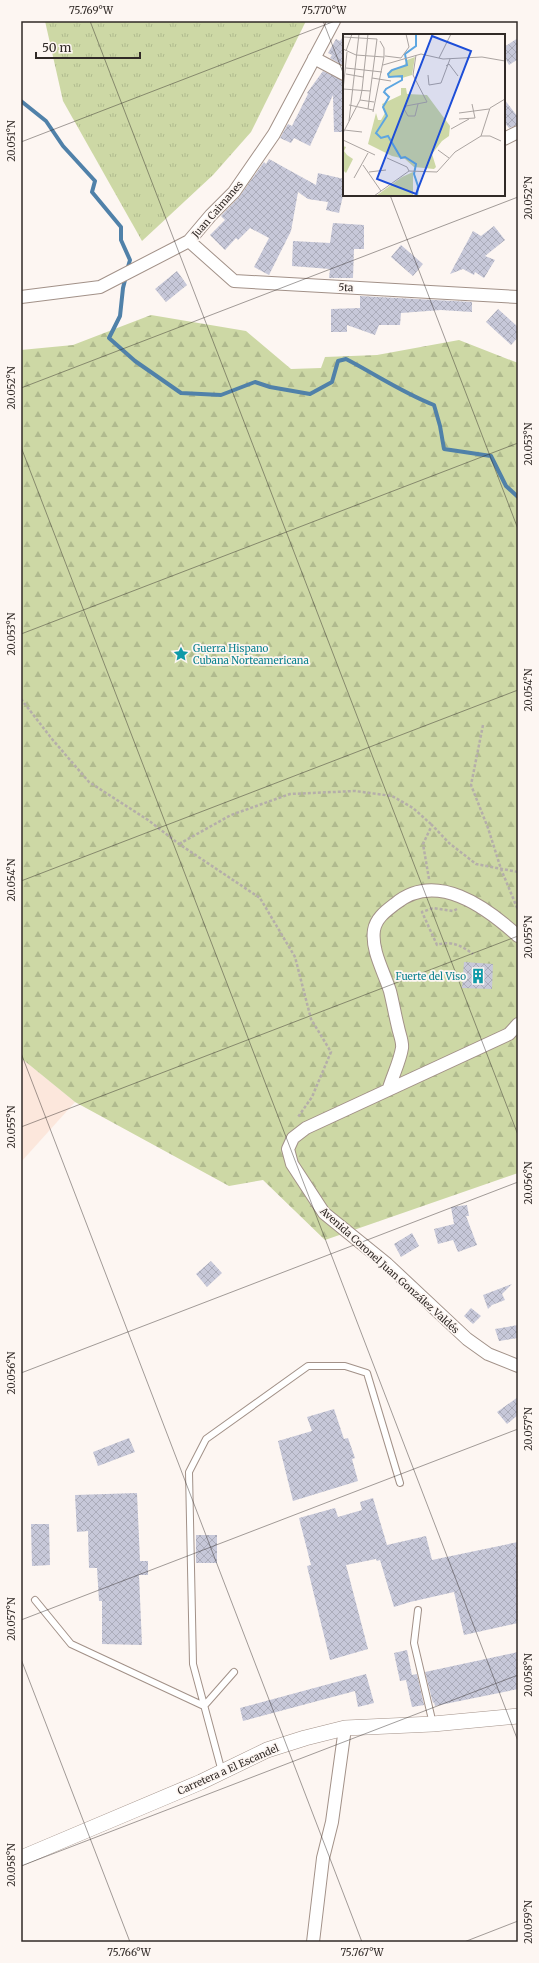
<svg xmlns="http://www.w3.org/2000/svg" width="539" height="1963" viewBox="0 0 539 1963" font-family="Merriweather,serif">
<style>
.built{fill:#fce7dc}
.grass{fill:url(#grass-tufts)}
.forest{fill:url(#forest-firs)}
.lines{fill:none;stroke-linecap:round;stroke-linejoin:round}
.stream{stroke:#5081a9;stroke-width:4}
.building{fill:url(#building-cross-hatch)}
.service-casing{stroke:#a29188;stroke-width:8}
.minor-casing{stroke:#a29188;stroke-width:14}
.tertiary-casing{stroke:#a29188;stroke-width:16}
.path{stroke:#b5aeaa;stroke-width:2.5;stroke-dasharray:3 2;stroke-linecap:butt}
.service{stroke:#fff;stroke-width:6}
.minor{stroke:#fff;stroke-width:12}
.tertiary{stroke:#fff;stroke-width:15}
.ticks{fill:none;stroke:#312a27;stroke-width:1;stroke-opacity:0.45}
.labels{text-anchor:middle;stroke-width:3.5;stroke-linejoin:round;paint-order:stroke}
.street-label{font-size:10px;fill:#312a27;stroke:#fdf6f2}
.culture-label{font-size:10px;fill:#0d838f;stroke:#fdf6f2;text-anchor:start}
.inset-river{fill:none;stroke:#5da6e1;stroke-width:2}
.inset-road{fill:none;stroke:#aba4a1;stroke-width:1}
.view{fill:#1d4ed8;fill-opacity:0.15;stroke:#1d4ed8;stroke-width:2}
.inset-edge{fill:none;stroke:#312a27;stroke-width:2}
.neatline{fill:none;stroke:#312a27;stroke-width:1.5}
.ticks-label{font-size:10px;text-anchor:middle;fill:#312a27}
</style>
<defs>
<pattern id="grass-tufts" width="24" height="20" patternUnits="userSpaceOnUse"><rect width="24" height="20" fill="#cdd8a5"/><path d="M3 7l-1-3M5 7V3M7 7l1-3M15 17l-1-3M17 17v-4M19 17l1-3" fill="none" stroke="#b0ba8e"/></pattern>
<pattern id="forest-firs" width="22" height="20" patternUnits="userSpaceOnUse"><rect width="22" height="20" fill="#cdd8a5"/><path d="M5 1l3.5 6h-7zM16 11l3.5 6h-7z" fill="#b0ba8e"/></pattern>
<pattern id="building-cross-hatch" width="8" height="8" patternUnits="userSpaceOnUse"><rect width="8" height="8" fill="#c7c8d9"/><path d="M0 0l8 8M0 8l8-8" fill="none" stroke="#abacba"/></pattern>
</defs>
<rect width="100%" height="100%" fill="#fdf6f2"/>
<!-- built -->
<path class="built" d="M21,1058L75,1102L21,1162Z"/>
<!-- grass -->
<path class="grass" d="M45,21H306L251,132L213,175L142,241L63,101Z"/>
<!-- forest -->
<path class="forest" d="M151,315L246,331L291,369L321,368L325,357L377,355L459,340L518,363V1173L325,1240L263,1180L229,1186L75,1102L21,1058V350L73,345Z"/>
<g class="lines">
<!-- stream -->
<path class="stream" d="M21,101L46,121L63,146L95,181L92,192L121,227V240L130,260L127,270
M126,276L123,288L120,316L109,338L135,361L181,393L221,395L255,382L270,387L310,394L332,382L338,361L346,359C375,374 403,393 434,405L440,426L444,449L491,456L506,486L518,497"/>
</g>
<!-- building -->
<path class="building" d="M344,35V66L330,58L332,55L328,53L336,39L340,41Z
M518,38V59L509,65L504,56V47Z
M323,71L344,81V132H334L333,95L310,146L294,138L291,143L280,138L288,124L292,126L308,94L307,93Z
M504,99L518,117V125L509,128L504,122Z
M269,159L316,185L318,173L344,179L342,190L344,191L339,213L326,210L328,202L308,199L298,192L291,231L269,275L254,267L269,238L250,228L238,240L236,238L225,250L210,235L225,220L221,216L239,197L264,162L266,164Z
M333,223L364,225V249H354L353,278H329L330,269L292,266L293,241L330,243Z
M494,226L505,240L485,256L495,260L484,278L475,272L474,275L463,269L450,274L473,231L481,236Z
M401,245L423,264L413,276L391,257Z
M177,271L187,285L166,302L155,289Z
M360,296L472,302V312L441,310L401,313L400,325H379L375,335L347,325V332H331V309L360,308Z
M498,309L518,327V337L511,345L486,322Z
M464,962L493,964L492,989L462,988Z
M467,1205L469,1216H466L477,1245L458,1252L453,1240L438,1244L434,1229L454,1224L451,1207Z
M412,1233L419,1246L401,1257L394,1244Z
M211,1261L222,1273L207,1287L196,1274Z
M512,1284L502,1294L505,1300L492,1305L488,1309L483,1295Z
M471,1308L481,1316L473,1324L464,1316Z
M518,1325V1338L499,1341L495,1329Z
M518,1397V1415L507,1424L497,1412Z
M334,1409L344,1439L348,1438L355,1458L352,1459L358,1481L293,1501L278,1441L312,1431L307,1417Z
M129,1438L135,1452L98,1466L93,1452Z
M137,1493L140,1561H148V1575H139L142,1645L102,1644V1601H99L97,1568H89L88,1531L77,1532L75,1495Z
M373,1498L387,1545L426,1536L432,1560L518,1542V1623L464,1635L454,1592L410,1602L394,1607L380,1560L377,1561L376,1559L346,1565L368,1649L330,1660L307,1566L311,1565L299,1518L335,1508L338,1517L362,1510L360,1502Z
M31,1524H49L50,1565L32,1566Z
M196,1535H217V1563H196Z
M407,1650L412,1675L417,1674L424,1705L412,1707L406,1680L400,1681L394,1653Z
M518,1652V1689L435,1706L434,1702L433,1703L425,1672Z
M366,1674L374,1703L358,1707L355,1691L243,1721L240,1708Z"/>
<g class="lines">
<!-- service casing -->
<g class="service-casing">
<path id="service" d="M35,1600L71,1644L204,1706L234,1672
M418,1610L414,1643L433,1724
M222,1772L193,1664L189,1472L206,1439L308,1366H345L367,1373L400,1483"/>
</g>
<!-- minor casing -->
<g class="minor-casing">
<path id="minor" d="M314,58L344,74
M504,139L518,132
M189,241L234,281L518,297
M21,297L100,287L189,241L211,215L234,192L274,134L334,21
M518,1024L509,1034L306,1128L293,1138L288,1149L292,1164L324,1213L387,1264L467,1339L488,1354L518,1366
M389,1088C393,1075 400,1061 402,1048C403,1042 399,1033 398,1027C395,1015 393,1003 390,991C384,972 371,950 374,930C376,918 386,911 395,904C436,870 486,907 518,936
M313,1942L323,1858L332,1822L345,1728"/>
</g>
<!-- tertiary casing -->
<g class="tertiary-casing">
<path id="tertiary" d="M21,1858L201,1782L267,1750L305,1738L345,1728L433,1724L518,1716"/>
</g>
<!-- path -->
<path class="path" d="M21,699L52,739L89,782L148,820L179,844L260,898L295,957L311,1019L331,1052L312,1097L298,1117
M483,725L471,785L488,828L501,869L518,910
M179,844L231,815L290,794L355,791L392,796L413,808L432,825
M429,879L423,844L432,825L449,843L476,864L518,872
M457,909L453,911L433,908L422,912L437,945C451,940 462,946 473,954"/>
<!-- service -->
<use href="#service" class="service"/>
<!-- minor -->
<use href="#minor" class="minor"/>
<!-- tertiary -->
<use href="#tertiary" class="tertiary"/>
</g>
<!-- ticks -->
<path class="ticks" d="M90,21L518,1135M323,21L344,75M21,142L335,21M390,195L518,529M21,388L518,197M21,447L518,1741M21,634L518,443M21,881L518,690M21,1053L362,1942M21,1127L518,936M21,1373L518,1182M21,1620L518,1429M21,1659L130,1942M21,1866L518,1675M464,1942L518,1921"/>
<!-- icons -->
<defs>
<g id="sight-bare" transform="scale(1.2)"><path d="M0-6L1.8-2.2L6-1.7L2.9 1.2L3.7 5.4L0 3.3L-3.7 5.4L-2.9 1.2L-6-1.7L-1.8-2.2Z" fill="#0f9aa8" stroke="#fdf6f2" stroke-width="2.5" paint-order="stroke"/></g>
<g id="building-bare" transform="scale(1.2)"><path d="M-4-6H4V6H1V3H-1V6H-4ZM-2.5-4.3h1.7v1.8h-1.7ZM.8-4.3h1.7v1.8H.8ZM-2.5-1h1.7V.8h-1.7ZM.8-1h1.7V.8H.8Z" fill="#0f9aa8" stroke="#fdf6f2" stroke-width="2.5" paint-order="stroke"/></g>
</defs>
<g fill-rule="evenodd">
<use href="#sight-bare" x="181" y="654"/>
<use href="#building-bare" x="478" y="976"/>
</g>
<g class="labels">
<!-- street labels -->
<g class="street-label">
<text transform="translate(217 209) rotate(-49)" y="4">Juan Caimanes</text>
<text transform="translate(346 287) rotate(3)" y="4">5ta</text>
<text transform="translate(390 1270) rotate(42)" y="4">Avenida Coronel Juan González Valdés</text>
<text transform="translate(228 1769) rotate(-24)" y="4">Carretera a El Escandel</text>
</g>
<!-- culture labels -->
<g class="culture-label">
<text x="193" y="652">Guerra Hispano<tspan x="193" dy="12">Cubana Norteamericana</tspan></text>
<text x="466" y="980" text-anchor="end">Fuerte del Viso</text>
</g>
</g>
<!-- overview -->
<g transform="translate(343 34)">
<rect width="162" height="162" fill="#fdf6f2"/>
<path d="M70,138V162H33L59,143Z" fill="#cdd8a5"/>
<path d="M72,23L69,41L59,44L45,42L47,36L61,32L64,26ZM58,54H63L64,60L84,61L107,92L106,102L99,107L89,120L93,133L91,135L71,133L62,125L49,122L25,110L33,79L35,86H38L42,79L39,70L58,61ZM0,112L3,113L1,117L4,121L10,125L3,139L0,136Z" fill="#cdd8a5"/>
<path class="inset-river" d="M73,0V12L62,20L64,31L49,36L45,40L46,43L59,42V46L43,55L41,58L46,63L40,73L44,82L33,99L38,104L45,102L58,124L62,123L73,130L71,140L75,152L74,162"/>
<path class="inset-road" d="M0,3L34,5M0,15L13,21L41,23M3,17L9,0M73,21L70,41L84,68L63,72L61,75L65,82H72L75,70M42,22L58,24M58,24L66,13L63,0M96,24L108,0M40,31L78,20L100,25L139,23L162,27M103,32L106,30L115,42M3,34L39,38M3,40L20,43M85,41L86,51L98,49L107,25M29,44L48,47M0,55L27,57M0,56L4,18M19,56L25,0M17,66L31,68M6,71L30,76M25,75L34,5M30,78L41,23V14L37,7M116,79L146,75M116,85L132,84L129,70M6,87L16,0M108,95L126,85M1,96L19,98M0,99L17,66L19,56M138,102H147L158,107M0,106L32,121M95,116L106,124M44,124L64,133L66,137M20,131L38,157M26,138L43,136M11,144L25,119M31,162L66,137L94,138L112,118L138,102L147,74L162,65"/>
<path class="view" d="M89,2L128,17L73,160L34,145Z"/>
<rect width="162" height="162" class="inset-edge"/>
</g>
<!-- border -->
<rect width="539" height="1963" fill="none" stroke="#fdf6f2" stroke-width="44"/>
<!-- scale -->
<path d="M36 52v6h104v-6" fill="none" stroke="#312a27" stroke-width="2"/>
<text x="42" y="52" font-size="12" fill="#312a27" stroke="#fdf6f2" stroke-width="3" paint-order="stroke">50 m</text>
<rect x="22" y="22" width="495" height="1919" class="neatline"/>
<g class="ticks-label">
<text x="91" y="14">75.769°W</text>
<text x="324" y="14">75.770°W</text>
<text transform="translate(11 141) rotate(-90)" y="4">20.051°N</text>
<text transform="translate(528 198) rotate(-90)" y="4">20.052°N</text>
<text transform="translate(11 388) rotate(-90)" y="4">20.052°N</text>
<text transform="translate(528 444) rotate(-90)" y="4">20.053°N</text>
<text transform="translate(11 634) rotate(-90)" y="4">20.053°N</text>
<text transform="translate(528 690) rotate(-90)" y="4">20.054°N</text>
<text transform="translate(11 880) rotate(-90)" y="4">20.054°N</text>
<text transform="translate(528 937) rotate(-90)" y="4">20.055°N</text>
<text transform="translate(11 1127) rotate(-90)" y="4">20.055°N</text>
<text transform="translate(528 1183) rotate(-90)" y="4">20.056°N</text>
<text transform="translate(11 1373) rotate(-90)" y="4">20.056°N</text>
<text transform="translate(528 1429) rotate(-90)" y="4">20.057°N</text>
<text transform="translate(11 1619) rotate(-90)" y="4">20.057°N</text>
<text transform="translate(528 1675) rotate(-90)" y="4">20.058°N</text>
<text transform="translate(11 1865) rotate(-90)" y="4">20.058°N</text>
<text transform="translate(528 1922) rotate(-90)" y="4">20.059°N</text>
<text x="129" y="1956">75.766°W</text>
<text x="362" y="1956">75.767°W</text>
</g>
</svg>
